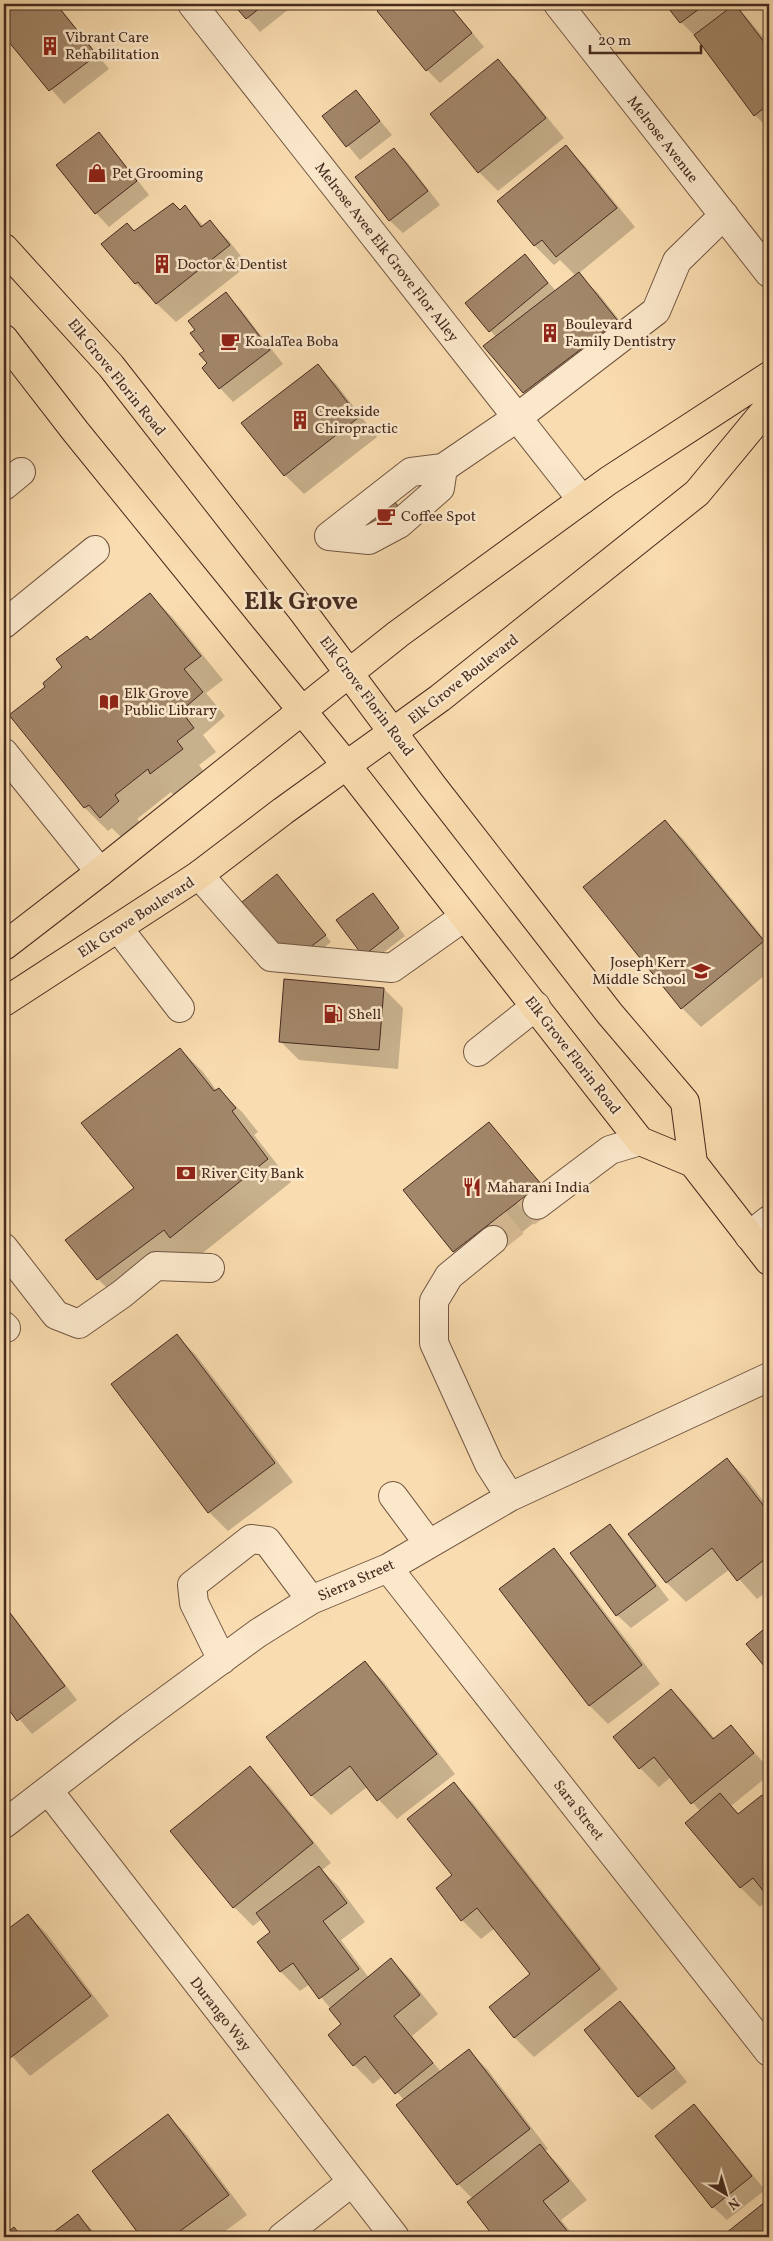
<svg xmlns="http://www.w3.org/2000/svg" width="773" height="2241" viewBox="0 0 773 2241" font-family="Vollkorn,serif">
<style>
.shadow{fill:#0003}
.building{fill:#a3876a;stroke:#452a1f}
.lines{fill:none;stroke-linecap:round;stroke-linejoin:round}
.minor-tunnel{stroke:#d5b892;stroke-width:28;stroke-dasharray:28 14;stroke-linecap:butt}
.minor-casing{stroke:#725643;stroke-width:30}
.major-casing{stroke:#452a1f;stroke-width:30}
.minor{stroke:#fbe8cb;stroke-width:28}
.major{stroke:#f9dcaf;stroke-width:28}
.labels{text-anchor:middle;stroke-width:5;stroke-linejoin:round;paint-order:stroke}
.poi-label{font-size:15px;fill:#452a1f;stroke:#fbe8cb;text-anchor:start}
.street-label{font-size:15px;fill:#452a1f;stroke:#fbe8cb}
.town-label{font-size:25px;font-weight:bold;fill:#452a1f;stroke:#fbe8cb}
</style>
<rect width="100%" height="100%" fill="#f9dcaf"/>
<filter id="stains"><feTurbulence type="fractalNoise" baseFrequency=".004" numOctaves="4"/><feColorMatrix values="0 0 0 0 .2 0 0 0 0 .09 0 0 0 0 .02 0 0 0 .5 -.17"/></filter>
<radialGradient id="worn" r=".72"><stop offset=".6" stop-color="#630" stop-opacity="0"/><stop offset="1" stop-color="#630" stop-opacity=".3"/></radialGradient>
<!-- shadow -->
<path class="shadow" d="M4,4H57L109,69L64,104L4,34Z
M235,4H293L294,5L260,32Z
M389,4H449L484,47L440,83L427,70L379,11Z
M667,4H750L741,11L769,44V129L755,115L700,41L681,22Z
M498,61L517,80L564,138L498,191L479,172L432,114Z
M356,92L392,135L360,160L324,117Z
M99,134L112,148L149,195L109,227L96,213Z
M566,147L585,166L635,227L578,274L598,293L636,341L543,411L524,392L496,337L467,303L525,256L556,291L576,276L560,260L554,265L535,246L499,201Z
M394,149L408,163L440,205L403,233L389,220Z
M185,207L204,226L210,222L229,241L248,265L176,322L136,284L103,244L135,232L180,212Z
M225,294L239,307L283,364L233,402L220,388L208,364L206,351L197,330Z
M318,366L337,385L377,437L304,494L285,475Z
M150,594L173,618L223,680L206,693L225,716L203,735L216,752L199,765L205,773L174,796L171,792L137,819L142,825L124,840L112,828L108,831L85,808L47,687L91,641Z
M665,821L684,840L769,945V972L701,1027L682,1008L584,887Z
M284,883L331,942L298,968Z
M373,894L405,936L371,962L364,955Z
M384,989L403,1008L398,1069L299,1060L280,1041Z
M180,1049L203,1072L217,1091L219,1090L243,1113L258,1132L254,1135L291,1182L194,1260L187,1253L121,1302L98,1279L136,1188Z
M488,1124L559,1203L473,1271L454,1252L405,1191Z
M177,1336L196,1355L293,1482L228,1531L209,1512Z
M727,1459L746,1478L769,1509V1590L757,1599L730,1569L686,1602L667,1583L630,1534Z
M610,1525L623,1539L669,1600L631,1628L617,1615Z
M553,1550L572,1569L660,1684L608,1724L589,1705Z
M4,1606L14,1617L77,1700L32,1734L4,1701Z
M365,1663L384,1682L455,1774L397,1819L367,1787L331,1815L312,1796L267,1737Z
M671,1690L690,1709L715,1739L731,1726L769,1769V1775L731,1806L739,1814L762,1796L769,1804V1899L760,1907L741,1888L687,1823L700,1811L671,1777L659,1787L640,1768L615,1737Z
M4,1719L10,1727L4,1731Z
M250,1767L269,1786L331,1863L322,1870L338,1886L365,1922L341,1940L369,1978L391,1960L410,1979L438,2014L412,2036L441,2072L469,2051L488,2070L548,2149L545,2151L559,2165L587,2200L561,2220L575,2237H495L468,2203L473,2199L458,2184L404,2100L383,2076L373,2084L354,2065L342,2024L331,2009L310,1984L300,1991L281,1972L259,1942L272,1932L262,1919L253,1926L234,1907L172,1831Z
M454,1784L473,1803L618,1989L534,2057L515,2038L490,2007L532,1974L495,1928L481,1939L462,1920L454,1875Z
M769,1913V1922L765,1916Z
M28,1915L47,1934L109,2016L30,2076L4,2047V1934Z
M620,2002L634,2016L687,2082L652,2110L639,2097L586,2030Z
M4,2085L10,2092L4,2097Z
M694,2105L707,2119L765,2190L727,2220L713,2207Z
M168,2116L187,2135L247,2215L217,2237H143L94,2171Z
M765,2203L769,2208V2237H723Z
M78,2215L99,2237H49Z"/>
<!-- building -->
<path class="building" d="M5,4H56L97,55L49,91L4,36V5Z
M233,4H265L246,19Z
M387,4H448L472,33L426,71L377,11Z
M665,4H706L680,23Z
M735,4L767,46L769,45V104L754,116L694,35Z
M498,59L546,118L478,173L430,114Z
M356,90L380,121L346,147L322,116Z
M99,132L137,181L95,214L56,165Z
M566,145L617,208L556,257L542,240L534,246L497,201Z
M394,148L428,191L389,221L355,177Z
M173,203L180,210L185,205L201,227L210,220L230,245L156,304L138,282L135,284L101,244L127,223L134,231Z
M525,254L548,283L489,332L465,303Z
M579,272L618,321L523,393L483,346Z
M226,292L270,350L219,389L202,368L207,363L199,354L204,351L190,333L195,330L188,321Z
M318,364L359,417L284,476L241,423Z
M394,501L403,512L380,531L370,520Z
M150,593L201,656L184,669L203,692L181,711L194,728L177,741L183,749L150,774L148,769L115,795L119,801L100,818L89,805L84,808L9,715L45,687L43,683L62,667L56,659L87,636L90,640Z
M665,820L764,941L681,1009L583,887Z
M277,874L326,935L291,962L242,902Z
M373,893L399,928L363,956L336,920Z
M284,979L384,988L379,1050L279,1042Z
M180,1048L214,1091L219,1088L236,1108L232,1111L268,1159L170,1238L164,1230L97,1280L65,1240L134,1188L81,1123Z
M489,1122L541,1184L453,1252L403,1190Z
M177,1334L275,1463L208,1513L111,1384Z
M727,1458L769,1513V1556L737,1581L712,1548L666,1583L628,1534Z
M610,1524L656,1586L616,1616L570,1553Z
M554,1548L642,1665L589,1706L499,1589Z
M4,1605L65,1686L17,1721L4,1703Z
M769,1625V1672L746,1644Z
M365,1661L437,1754L377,1801L350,1766L311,1796L266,1737Z
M671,1689L713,1739L731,1725L754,1753L691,1804L654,1757L639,1769L613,1737Z
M250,1766L313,1843L233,1908L170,1831Z
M454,1782L600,1969L514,2038L489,2007L530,1974L477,1908L461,1921L436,1888L452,1875L407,1819Z
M720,1793L738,1814L762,1795L769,1804V1898L753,1878L740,1888L685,1823Z
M319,1866L347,1903L323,1921L359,1969L319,1999L293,1963L280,1972L257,1942L270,1932L256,1913Z
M28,1914L91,1996L10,2058L4,2049V1932Z
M391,1958L420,1995L394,2016L433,2063L395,2094L365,2056L353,2066L328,2035L341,2024L329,2009Z
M620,2001L675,2068L638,2097L584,2030Z
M469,2049L530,2129L457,2185L396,2105Z
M694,2104L752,2176L712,2208L655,2136Z
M168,2114L229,2195L172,2237H141L92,2171Z
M540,2144L569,2181L543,2201L572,2237H494L467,2202Z
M765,2202L769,2207V2237H721Z
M78,2214L95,2237H47Z
M14,2227L22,2237H4V2235Z"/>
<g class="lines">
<!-- minor-tunnel -->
<path class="minor-tunnel" d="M493,1240L537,1205"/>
<!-- minor casing -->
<g class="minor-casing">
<path id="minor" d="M192,4L582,500
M558,4L769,273
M4,486L21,472
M329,536L411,472L443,468L518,417L656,311L677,261L724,215
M329,536L369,540L399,524L440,488L443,468
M4,624L95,550
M4,753L100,872
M199,875L271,957L392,968L464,917
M119,929L180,1008
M478,1052L536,1006
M537,1205L610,1150L640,1141
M749,1236L769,1220
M493,1240L449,1276L434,1301V1343L489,1464L510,1497
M4,1248L56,1315L79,1324L122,1294L156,1266L210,1268
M4,1326L6,1328
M393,1496L428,1543
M388,1568L769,2052
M222,1660L194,1603L192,1585L251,1539L267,1541L311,1600
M48,1790L395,2237
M4,1824L130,1727L258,1633L311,1600L388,1568L510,1497L769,1377
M282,2237L352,2182"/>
</g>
<!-- major casing -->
<g class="major-casing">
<path id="major" d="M4,248L111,366L304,613L432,785L610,1014L685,1102L693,1163L769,1261
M4,339L76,432L347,766L640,1141L693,1163
M4,946L100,872L398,634L608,481L769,376
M4,1002L199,875L283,811L440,698L697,493L769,406"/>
</g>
<!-- minor -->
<use href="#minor" class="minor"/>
<!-- major -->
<use href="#major" class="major"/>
</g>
<!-- icons -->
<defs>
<g id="building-bare" transform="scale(1.5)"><path d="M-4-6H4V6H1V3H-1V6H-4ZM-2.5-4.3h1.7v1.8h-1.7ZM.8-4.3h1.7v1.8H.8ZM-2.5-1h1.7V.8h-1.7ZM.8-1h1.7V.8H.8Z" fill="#8f2418" stroke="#fbe8cb" stroke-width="2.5" paint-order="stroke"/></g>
<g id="shop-bare" transform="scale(1.5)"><path d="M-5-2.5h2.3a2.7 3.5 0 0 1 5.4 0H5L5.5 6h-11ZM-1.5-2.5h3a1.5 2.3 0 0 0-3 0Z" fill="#8f2418" stroke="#fbe8cb" stroke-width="2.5" paint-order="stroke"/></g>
<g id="cafe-bare" transform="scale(1.5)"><path d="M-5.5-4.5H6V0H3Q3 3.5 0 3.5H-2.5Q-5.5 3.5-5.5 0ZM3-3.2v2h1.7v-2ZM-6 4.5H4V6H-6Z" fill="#8f2418" stroke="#fbe8cb" stroke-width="2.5" paint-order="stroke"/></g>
<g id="library-bare" transform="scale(1.5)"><path d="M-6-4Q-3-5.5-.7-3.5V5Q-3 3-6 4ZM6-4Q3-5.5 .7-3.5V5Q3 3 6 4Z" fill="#8f2418" stroke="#fbe8cb" stroke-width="2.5" paint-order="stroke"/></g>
<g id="school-bare" transform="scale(1.5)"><path d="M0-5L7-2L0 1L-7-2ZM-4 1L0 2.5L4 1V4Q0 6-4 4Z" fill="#8f2418" stroke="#fbe8cb" stroke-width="2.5" paint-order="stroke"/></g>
<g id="fuel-bare" transform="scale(1.5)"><path d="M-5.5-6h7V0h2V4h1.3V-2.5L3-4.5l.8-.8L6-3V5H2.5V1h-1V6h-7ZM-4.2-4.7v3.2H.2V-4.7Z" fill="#8f2418" stroke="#fbe8cb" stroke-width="2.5" paint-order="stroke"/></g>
<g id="bank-bare" transform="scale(1.5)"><path d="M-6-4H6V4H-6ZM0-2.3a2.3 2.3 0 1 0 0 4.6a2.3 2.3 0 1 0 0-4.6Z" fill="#8f2418" stroke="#fbe8cb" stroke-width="2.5" paint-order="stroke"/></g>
<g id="restaurant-bare" transform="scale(1.5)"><path d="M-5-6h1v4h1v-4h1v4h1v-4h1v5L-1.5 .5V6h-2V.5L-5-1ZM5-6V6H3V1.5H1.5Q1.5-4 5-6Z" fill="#8f2418" stroke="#fbe8cb" stroke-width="2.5" paint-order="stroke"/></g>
</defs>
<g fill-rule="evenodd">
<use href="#building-bare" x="50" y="46"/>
<use href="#shop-bare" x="97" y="173"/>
<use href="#building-bare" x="162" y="264"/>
<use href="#building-bare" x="550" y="333"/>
<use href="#cafe-bare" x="230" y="341"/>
<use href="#building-bare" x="300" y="420"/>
<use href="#cafe-bare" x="386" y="516"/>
<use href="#library-bare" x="109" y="702"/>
<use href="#school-bare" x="701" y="971"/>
<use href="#fuel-bare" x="333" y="1014"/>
<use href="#bank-bare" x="186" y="1173"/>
<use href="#restaurant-bare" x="472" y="1187"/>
</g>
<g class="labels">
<!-- poi labels -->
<g class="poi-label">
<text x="65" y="42">Vibrant Care<tspan x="65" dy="17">Rehabilitation</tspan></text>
<text x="112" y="178">Pet Grooming</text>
<text x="177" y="269">Doctor &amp; Dentist</text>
<text x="565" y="329">Boulevard<tspan x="565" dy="17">Family Dentistry</tspan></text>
<text x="245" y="346">KoalaTea Boba</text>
<text x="315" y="416">Creekside<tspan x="315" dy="17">Chiropractic</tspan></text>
<text x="401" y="521">Coffee Spot</text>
<text x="124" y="698">Elk Grove<tspan x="124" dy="17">Public Library</tspan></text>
<text x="686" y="967" text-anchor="end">Joseph Kerr<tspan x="686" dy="17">Middle School</tspan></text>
<text x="348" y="1019">Shell</text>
<text x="201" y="1178">River City Bank</text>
<text x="487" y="1192">Maharani India</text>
</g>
<!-- street labels -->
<g class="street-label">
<text transform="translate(663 139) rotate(52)" y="5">Melrose Avenue</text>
<text transform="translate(387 252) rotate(52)" y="5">Melrose Avee Elk Grove Flor Alley</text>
<text transform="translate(117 377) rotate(51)" y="5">Elk Grove Florin Road</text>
<text transform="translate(463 679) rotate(-38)" y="5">Elk Grove Boulevard</text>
<text transform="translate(367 696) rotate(53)" y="5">Elk Grove Florin Road</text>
<text transform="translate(136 917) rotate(-33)" y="5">Elk Grove Boulevard</text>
<text transform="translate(573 1055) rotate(52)" y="5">Elk Grove Florin Road</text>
<text transform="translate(356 1580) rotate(-24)" y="5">Sierra Street</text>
<text transform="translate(579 1810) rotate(52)" y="5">Sara Street</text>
<text transform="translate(221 2014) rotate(52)" y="5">Durango Way</text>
</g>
<!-- town labels -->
<g class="town-label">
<text x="301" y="609">Elk Grove</text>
</g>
</g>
<!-- margin -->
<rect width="773" height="2241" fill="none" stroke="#f9dcaf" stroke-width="20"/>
<rect x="5" y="5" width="763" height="2231" fill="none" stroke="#452a1f" stroke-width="2.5"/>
<rect x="10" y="10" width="753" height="2221" fill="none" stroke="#452a1f"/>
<!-- north arrow -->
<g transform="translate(726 2194) rotate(142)" stroke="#fbe8cb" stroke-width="4" paint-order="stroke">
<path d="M0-4L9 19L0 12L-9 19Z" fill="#452a1f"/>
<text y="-8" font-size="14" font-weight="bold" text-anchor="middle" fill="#452a1f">N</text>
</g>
<!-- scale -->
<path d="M590 45v8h111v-8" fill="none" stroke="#452a1f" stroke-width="2.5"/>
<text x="598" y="45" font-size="15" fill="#452a1f" stroke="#fbe8cb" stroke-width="4" paint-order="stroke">20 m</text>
<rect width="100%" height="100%" filter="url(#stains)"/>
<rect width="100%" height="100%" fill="url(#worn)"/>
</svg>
